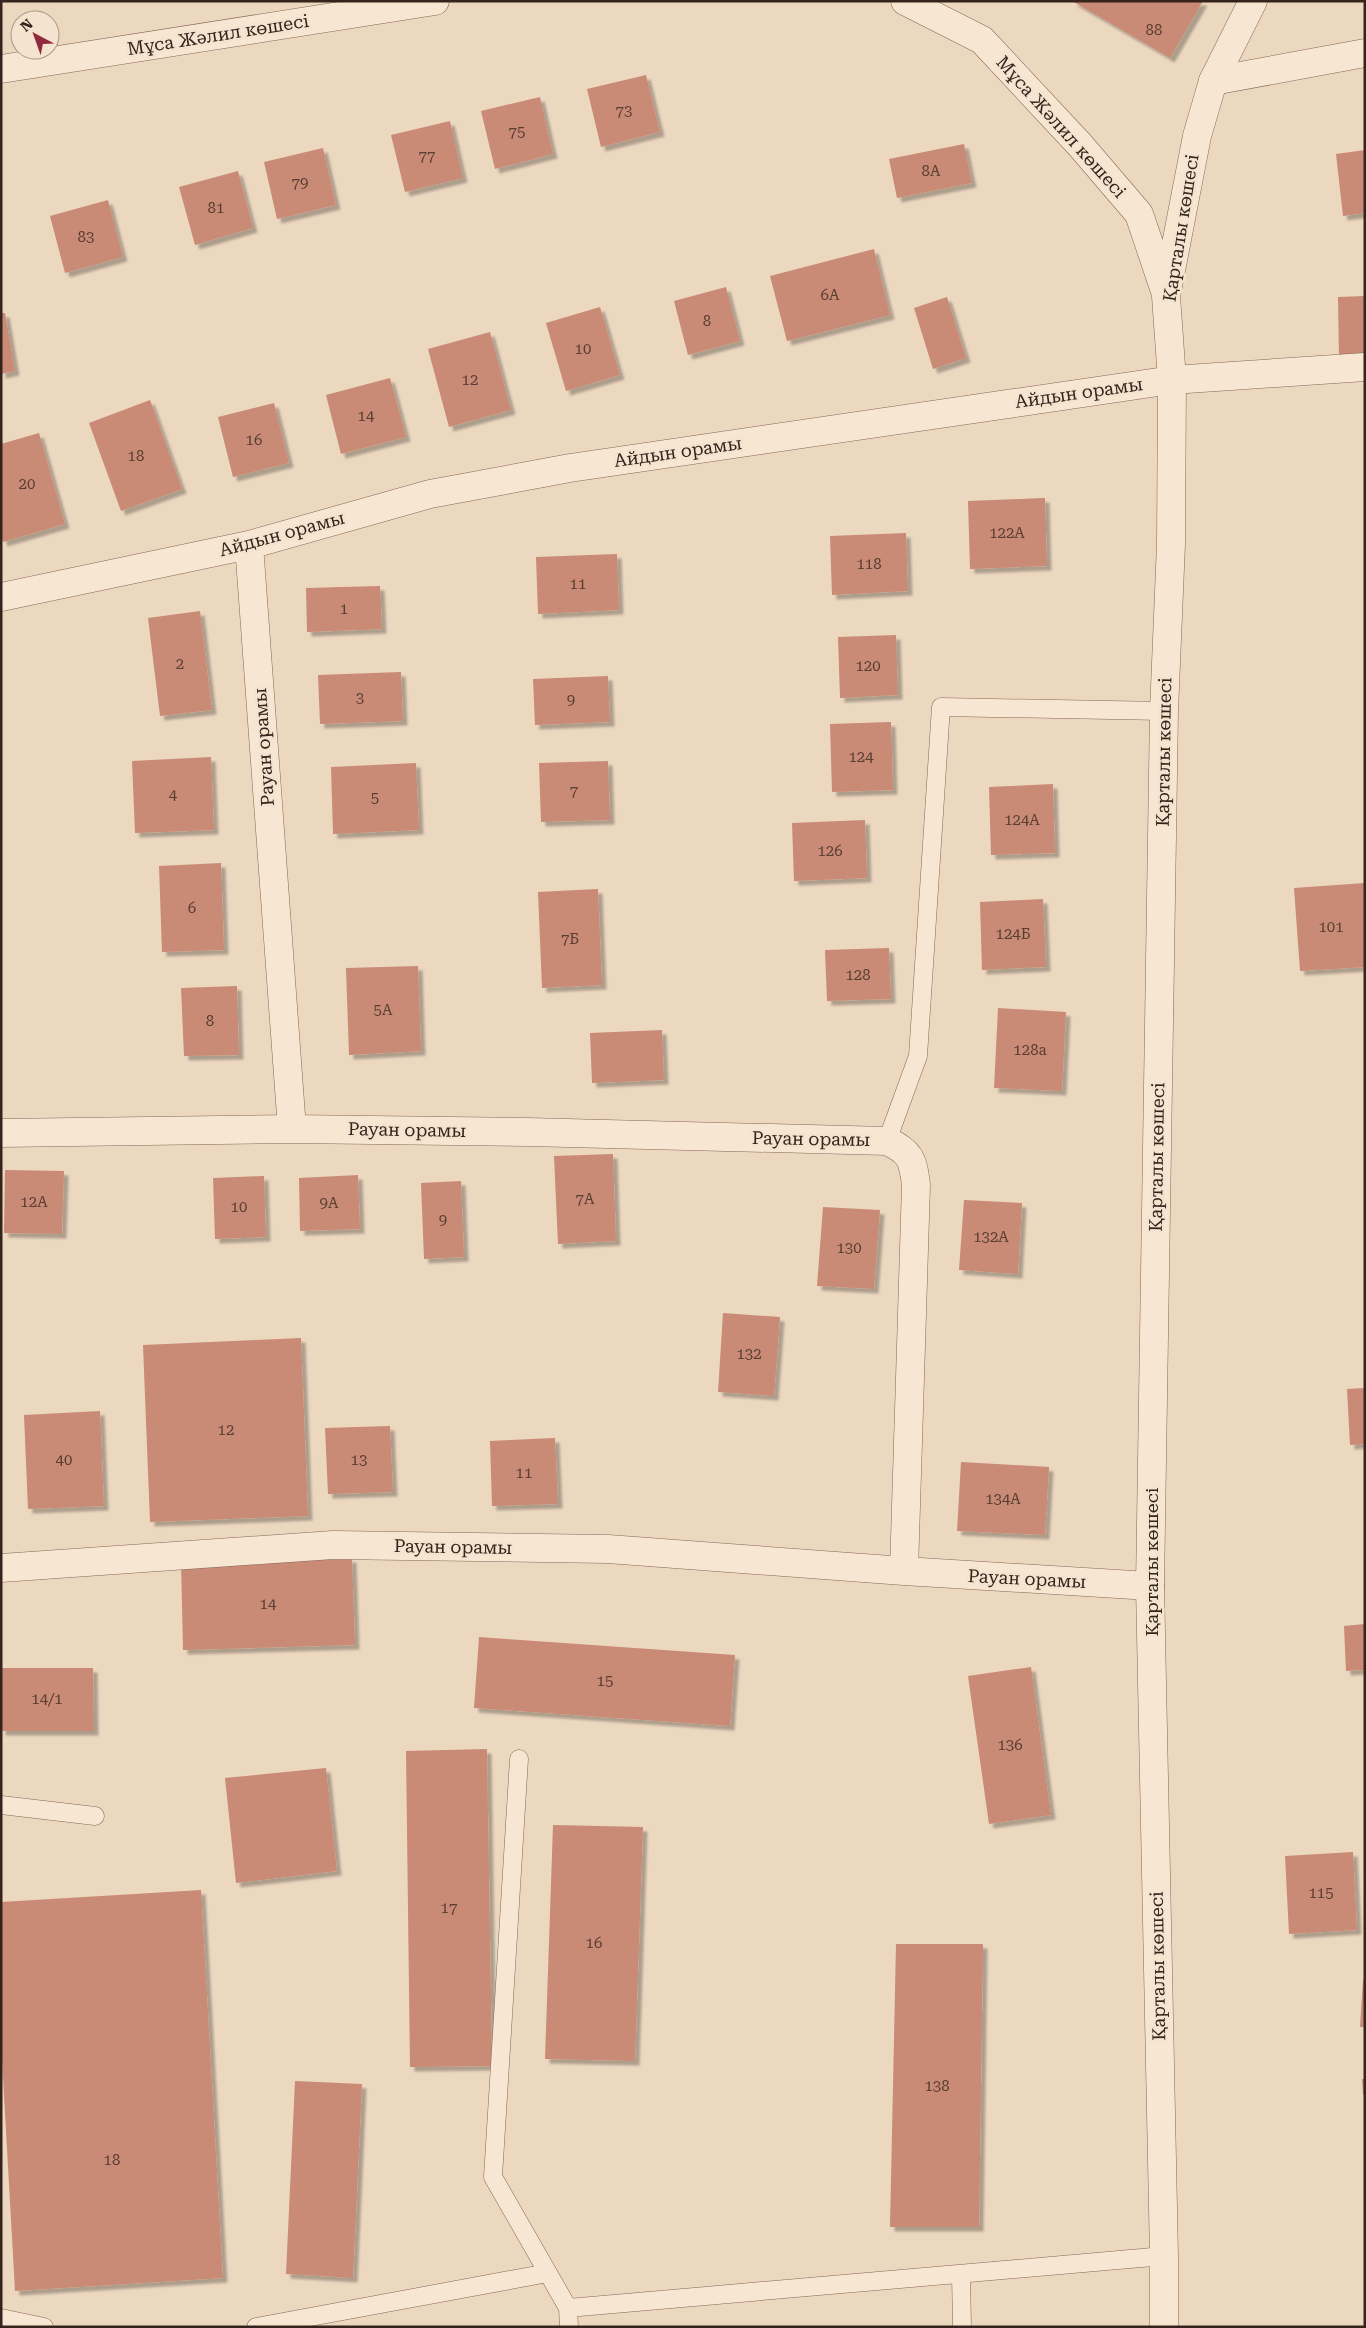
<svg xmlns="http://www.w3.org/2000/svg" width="1366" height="2328" viewBox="0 0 1366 2328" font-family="'Roboto Serif',serif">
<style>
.building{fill:#c98a76;filter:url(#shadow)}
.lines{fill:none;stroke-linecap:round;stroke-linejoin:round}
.service-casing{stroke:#846858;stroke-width:19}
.minor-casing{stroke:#846858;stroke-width:29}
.tertiary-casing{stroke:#846858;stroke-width:29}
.service{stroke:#f7e6d2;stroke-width:18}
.minor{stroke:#f7e6d2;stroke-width:28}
.tertiary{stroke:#f7e6d2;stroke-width:28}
.labels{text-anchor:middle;stroke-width:5;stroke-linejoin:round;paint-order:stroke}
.number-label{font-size:15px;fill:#593e32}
.street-label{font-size:18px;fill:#34241c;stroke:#f4e3ce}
</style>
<defs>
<filter id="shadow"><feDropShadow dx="4.5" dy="4.5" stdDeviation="1" flood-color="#0004"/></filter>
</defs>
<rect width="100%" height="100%" fill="#ecd7bf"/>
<!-- building -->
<path class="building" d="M1072,1H1203L1170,58Z
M646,75L660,132L601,147L587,89Z
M540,97L553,154L495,169L481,111Z
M450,121L463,178L405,192L391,135Z
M964,144L972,183L897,198L889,159Z
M323,148L336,205L277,219L264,162Z
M1365,150V213L1343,216L1336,154Z
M238,171L253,228L195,245L179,187Z
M108,200L123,257L65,273L50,216Z
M874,249L890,315L787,341L770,276Z
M726,287L740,341L688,355L674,301Z
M1365,296V358L1339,359L1338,297Z
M947,297L966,358L933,369L914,308Z
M600,307L620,375L566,391L546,323Z
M1,313H5L15,371L1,374Z
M490,332L511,410L449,427L428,349Z
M390,378L406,437L341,454L326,395Z
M150,400L182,489L121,511L89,423Z
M274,403L289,463L233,477L218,417Z
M39,433L65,524L3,542L1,535V444Z
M1045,498L1047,566L970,569L968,501Z
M906,533L908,591L832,595L830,536Z
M617,554L619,610L538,614L536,557Z
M380,586L382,629L307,632L306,588Z
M200,611L212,710L160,716L148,618Z
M896,635L898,695L840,698L838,637Z
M401,672L403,721L320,724L318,675Z
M608,676L610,722L535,725L533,679Z
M891,722L893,790L832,792L830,724Z
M211,757L214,830L135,833L132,761Z
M608,761L610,820L541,822L539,763Z
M416,763L419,830L333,834L331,767Z
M1053,784L1055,853L991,855L989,787Z
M865,820L867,878L794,881L792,823Z
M221,863L224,950L162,952L159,866Z
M1365,883V967L1300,971L1294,888Z
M598,889L602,985L542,988L538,892Z
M1043,899L1046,967L982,970L980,902Z
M889,948L891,999L827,1001L825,950Z
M418,966L421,1051L349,1055L346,968Z
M237,986L239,1055L184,1056L181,988Z
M998,1008L1066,1012L1062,1091L994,1088Z
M662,1030L664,1080L592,1083L590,1033Z
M613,1154L616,1241L558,1244L554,1156Z
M5,1170L64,1171L62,1234L4,1233Z
M358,1175L360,1229L300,1231L299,1178Z
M264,1176L266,1237L215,1239L213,1178Z
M461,1181L464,1257L424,1259L421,1183Z
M964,1200L1022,1203L1018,1274L959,1270Z
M823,1207L880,1210L874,1289L817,1286Z
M723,1313L780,1317L774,1396L718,1392Z
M301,1338L308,1516L150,1522L143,1345Z
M1365,1388V1444L1350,1445L1347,1389Z
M100,1411L104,1506L28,1509L24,1415Z
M390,1426L393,1492L328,1494L325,1428Z
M555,1438L558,1504L492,1506L490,1441Z
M961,1462L1049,1467L1045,1535L957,1531Z
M352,1558L355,1645L183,1650L181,1563Z
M1365,1624V1670L1346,1671L1344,1626Z
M479,1637L735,1655L730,1726L474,1708Z
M1031,1667L1051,1815L989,1824L968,1676Z
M1,1668H93L94,1731H1Z
M487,1749L492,2066L410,2067L406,1751Z
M326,1768L337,1871L236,1883L225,1778Z
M553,1825L643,1827L635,2061L545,2059Z
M1353,1852L1357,1930L1289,1934L1285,1856Z
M201,1890L223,2278L15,2291L1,2042V1902Z
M896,1944H983L979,2227H890Z
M1363,1980H1365V2027H1360Z
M1362,2079H1365V2095H1363Z
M295,2081L362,2084L353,2278L286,2274Z"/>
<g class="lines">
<!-- service casing -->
<g class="service-casing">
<path id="service" d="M887,1141L918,1056L941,707L1164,711
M519,1759L493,2177L568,2308L569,2327
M1,1805L95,1816
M961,2274L962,2327
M568,2308L1164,2256
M1,2318L44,2327
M256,2327L548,2273"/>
</g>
<!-- minor casing -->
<g class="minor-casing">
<path id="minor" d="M1213,81L1365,53
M249,545L292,1129
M1,597L249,545L430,494L570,468L1172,380L1365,367
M1,1133L292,1129L528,1132L887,1141C911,1152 913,1160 916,1185L904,1571
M1,1568L333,1545L608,1549L904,1571L1150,1586"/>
</g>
<!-- tertiary casing -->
<g class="tertiary-casing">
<path id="tertiary" d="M905,1L982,40L1080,145L1139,214L1166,294
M1,69L435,1
M1164,2327V2256L1150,1586L1164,711L1171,544L1172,380L1166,296L1197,136L1213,81L1253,1"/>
</g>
<!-- service -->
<use href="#service" class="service"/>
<!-- minor -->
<use href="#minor" class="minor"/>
<!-- tertiary -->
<use href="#tertiary" class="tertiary"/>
</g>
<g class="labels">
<!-- number labels -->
<g class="number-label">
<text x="1154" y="35">88</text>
<text x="624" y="116">73</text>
<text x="517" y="137">75</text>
<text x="427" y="161">77</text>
<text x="931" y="176">8А</text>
<text x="300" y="188">79</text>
<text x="216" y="213">81</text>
<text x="86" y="242">83</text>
<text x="830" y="300">6А</text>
<text x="707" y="326">8</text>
<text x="583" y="354">10</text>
<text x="470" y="385">12</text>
<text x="366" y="421">14</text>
<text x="254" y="445">16</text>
<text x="136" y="461">18</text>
<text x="27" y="489">20</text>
<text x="1007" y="538">122А</text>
<text x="869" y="569">118</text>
<text x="578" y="589">11</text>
<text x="344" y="614">1</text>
<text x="180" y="669">2</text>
<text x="868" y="671">120</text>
<text x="360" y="703">3</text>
<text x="571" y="705">9</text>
<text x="861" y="762">124</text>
<text x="574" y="796">7</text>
<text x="173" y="800">4</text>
<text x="375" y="803">5</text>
<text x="1022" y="825">124А</text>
<text x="830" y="856">126</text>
<text x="192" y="913">6</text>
<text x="1331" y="932">101</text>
<text x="1013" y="939">124Б</text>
<text x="570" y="944">7Б</text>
<text x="858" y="980">128</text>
<text x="383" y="1015">5А</text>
<text x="210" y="1026">8</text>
<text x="1030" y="1055">128а</text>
<text x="585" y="1204">7А</text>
<text x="34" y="1207">12А</text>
<text x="329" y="1208">9А</text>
<text x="239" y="1212">10</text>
<text x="443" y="1225">9</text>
<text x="991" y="1242">132А</text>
<text x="849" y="1253">130</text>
<text x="749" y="1359">132</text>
<text x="226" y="1435">12</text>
<text x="64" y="1465">40</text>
<text x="359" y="1465">13</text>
<text x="524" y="1478">11</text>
<text x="1003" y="1504">134А</text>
<text x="268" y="1609">14</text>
<text x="605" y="1686">15</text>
<text x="47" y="1704">14/1</text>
<text x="1010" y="1750">136</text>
<text x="1321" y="1898">115</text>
<text x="449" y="1913">17</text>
<text x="594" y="1948">16</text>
<text x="937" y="2091">138</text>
<text x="112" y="2165">18</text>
</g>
<!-- street labels -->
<g class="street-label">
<text transform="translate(218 35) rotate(-9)" y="6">Мұса Жәлил көшесі</text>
<text transform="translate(1061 127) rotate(48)" y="6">Мұса Жәлил көшесі</text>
<text transform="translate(1181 228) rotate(-81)" y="6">Қарталы көшесі</text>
<text transform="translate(1079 393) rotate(-8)" y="6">Айдын орамы</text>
<text transform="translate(678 452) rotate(-8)" y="6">Айдын орамы</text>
<text transform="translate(282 534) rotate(-15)" y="6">Айдын орамы</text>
<text transform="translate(264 747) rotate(-94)" y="6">Рауан орамы</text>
<text transform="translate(1164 752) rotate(-89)" y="6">Қарталы көшесі</text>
<text transform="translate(407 1130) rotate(1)" y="6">Рауан орамы</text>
<text transform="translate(811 1139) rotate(1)" y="6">Рауан орамы</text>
<text transform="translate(1157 1157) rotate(-89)" y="6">Қарталы көшесі</text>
<text transform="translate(453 1547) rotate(1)" y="6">Рауан орамы</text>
<text transform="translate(1152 1562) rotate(-90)" y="6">Қарталы көшесі</text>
<text transform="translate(1027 1579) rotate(3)" y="6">Рауан орамы</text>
<text transform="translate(1158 1966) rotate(-91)" y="6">Қарталы көшесі</text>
</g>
</g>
<!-- border -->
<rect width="1366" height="2328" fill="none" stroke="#34241c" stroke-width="5"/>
<!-- north arrow -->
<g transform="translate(35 35) rotate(319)"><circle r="24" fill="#f4e3ce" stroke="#a79787"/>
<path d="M0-4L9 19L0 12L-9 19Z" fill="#912a3d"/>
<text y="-8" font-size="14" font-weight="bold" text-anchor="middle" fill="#34241c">N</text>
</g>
</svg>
